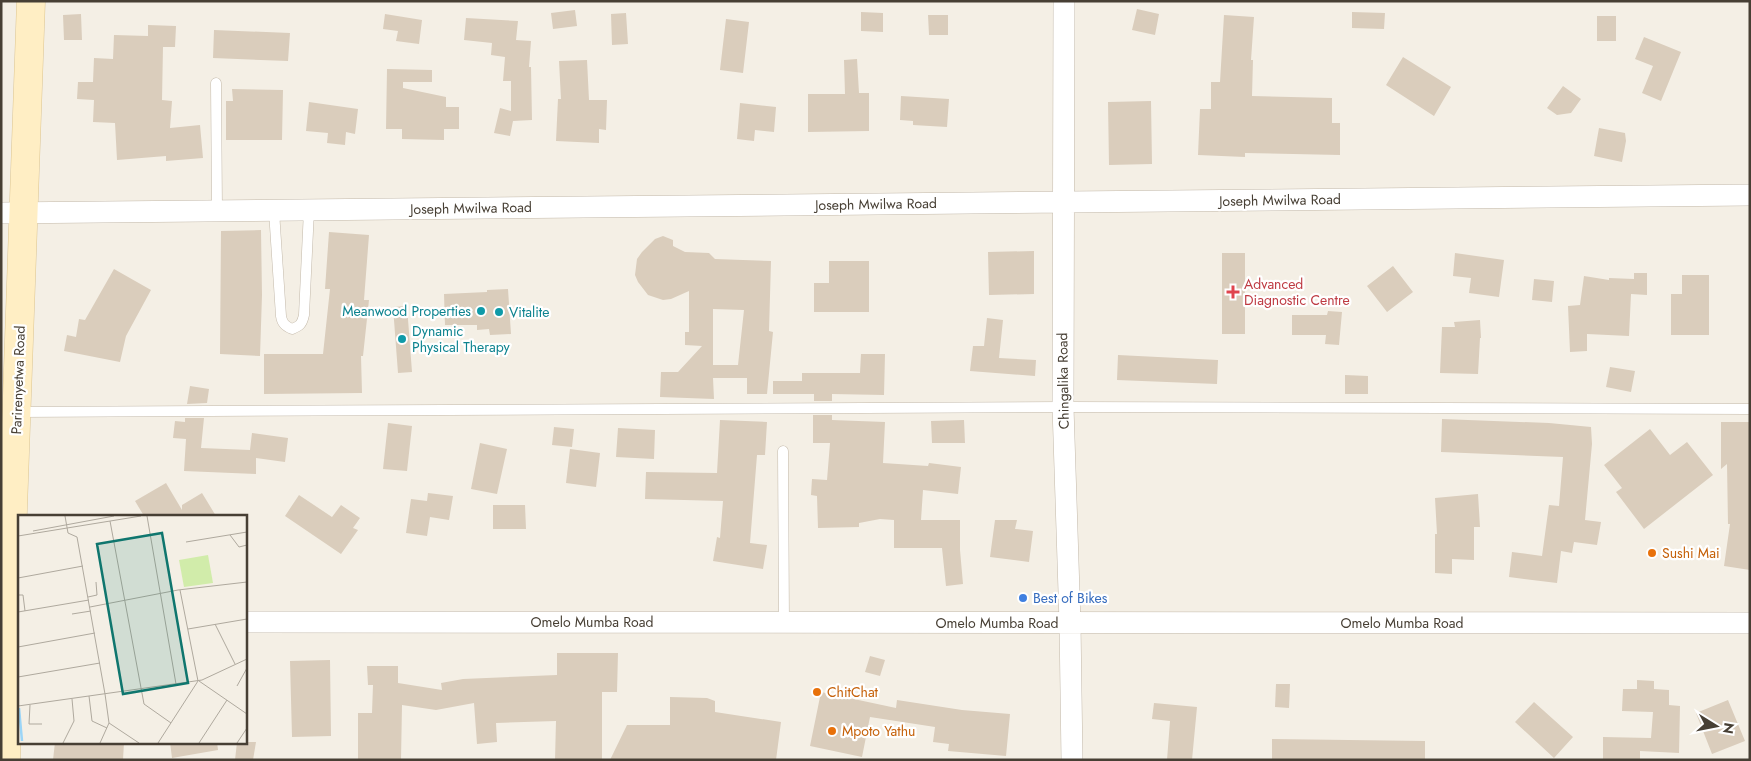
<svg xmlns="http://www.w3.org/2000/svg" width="1751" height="761" viewBox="0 0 1751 761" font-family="Jost,sans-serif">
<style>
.building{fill:#dacdbc;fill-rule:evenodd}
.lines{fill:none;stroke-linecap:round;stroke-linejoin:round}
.lane-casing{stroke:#c3b9aa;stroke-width:11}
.street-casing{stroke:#c3b9aa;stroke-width:22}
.secondary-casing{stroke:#dcc592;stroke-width:29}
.lane{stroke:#fff;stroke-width:10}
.street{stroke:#fff;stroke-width:21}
.secondary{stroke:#ffeec4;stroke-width:28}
.health-dot{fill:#e0444e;stroke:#fff;stroke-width:2}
.culture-dot{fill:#0f9aa8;stroke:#fff;stroke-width:2}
.food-dot{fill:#e8710a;stroke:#fff;stroke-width:2}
.shop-dot{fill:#3f7fe0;stroke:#fff;stroke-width:2}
.labels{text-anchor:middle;stroke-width:4.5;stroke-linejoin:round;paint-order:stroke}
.street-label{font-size:14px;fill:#473f34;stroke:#fff}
.health-label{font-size:14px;fill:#be3a42;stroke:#fff;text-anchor:start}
.culture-label{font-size:14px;fill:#0d838f;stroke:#fff;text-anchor:start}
.food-label{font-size:14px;fill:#c56008;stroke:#fff;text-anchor:start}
.shop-label{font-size:14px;fill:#366cbe;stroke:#fff;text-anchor:start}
.inset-river{fill:none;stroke:#9bd5f7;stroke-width:2.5}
.inset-road{fill:none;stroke:#afa99e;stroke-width:1}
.view{fill:#0f766e;fill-opacity:0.15;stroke:#0f766e;stroke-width:2.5}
.inset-edge{fill:none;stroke:#473f34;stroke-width:2.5}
</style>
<rect width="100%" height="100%" fill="#f4efe5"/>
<!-- building -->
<path class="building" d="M1137,9L1159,14L1155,35L1132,30Z
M575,10L577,26L553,29L551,13Z
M861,12L883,13V32L861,31Z
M1352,12L1385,13L1384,29L1352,28Z
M626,13L628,44L612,45L611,14Z
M81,14L82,40H64L63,15Z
M385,14L422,20L419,44L396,41L398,31L383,29Z
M928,15H948V35H929Z
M1224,15L1254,17L1251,60H1253L1252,96L1332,98V123H1340V155L1245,153V157L1198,155L1200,109H1211V82H1220Z
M1597,16H1616V41H1597Z
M466,18L518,21L516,40L531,41L529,67H531L532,120L513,121L510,136L494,133L500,108L511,111V81H503L505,57L491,55L492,43L464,40Z
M726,19L749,22L743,73L720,70Z
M148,25L176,26L175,47H163L162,100L172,101L170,128L200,125L203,158L166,161V156L117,160L115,123L93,122L94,100L77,99L78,82H93L94,58L113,59L114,35L148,36Z
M214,30L290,33L288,61L213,58Z
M1644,37L1681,52L1661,101L1642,93L1653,66L1635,59Z
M1403,57L1451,87L1434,116L1386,85Z
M857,59L859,93H869V131L808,132V94H845L844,60Z
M587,60L589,100H607L606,130L599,129V143L556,141L558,99H561L559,61Z
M387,69L432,70V82H403V88L446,97V107H459V129H444V140L402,139V129H386Z
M1563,86L1581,99L1571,113L1557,115L1547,108Z
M232,89L283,90L282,140H226V101H233Z
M901,96L949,99L947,127L913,125V121L900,120Z
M1151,101L1152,164L1109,165L1108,102Z
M309,102L358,109L355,134L346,132L345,145L327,143L328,133L306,131Z
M740,103L776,107L774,132L755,130L754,141L737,139Z
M1599,128L1625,133L1626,141L1622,162L1594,156Z
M261,230L262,295L260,356L220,354L221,231Z
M329,232L369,235L364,300H369L363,356H361L362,393L264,394V354H323L330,289H325Z
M663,236L673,240V246L685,252L709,253L715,259L771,261L769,331L773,332L767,394H747V378H713L714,399L660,397L661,372H678L702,346L685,345V332H689V291L671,299L663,300L648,295L638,282L635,275L637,259L642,252L655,239ZM713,309L744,310L738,365H713Z
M1034,251V294L989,295L988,252Z
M1222,253H1245V334H1222Z
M1455,253L1504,260L1499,297L1469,293L1471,278L1453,276Z
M829,261H869V312H814V283H829Z
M1393,266L1413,292L1387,312L1367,286Z
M114,269L151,290L126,336L120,362L64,351L67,335L76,337L79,319L85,320Z
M1634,273H1647V295L1631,294L1629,336L1587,334V351L1570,352L1568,306L1580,305L1584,276L1609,280V278L1634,279Z
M1682,275H1709V335H1671V294H1682Z
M1534,279L1554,281L1552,302L1532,300Z
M508,289L511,334L490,335L489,329L477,330V325H445L444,294L487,292V290Z
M407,306L412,372L398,373L393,307Z
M1328,311L1342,312L1339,345L1325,344L1326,335H1292V315H1327Z
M987,318L1003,320L999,358L1036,360L1035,376L970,371L973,346H984Z
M1480,320L1481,338H1480L1478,374L1440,373L1442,327H1455L1454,322Z
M861,354H885L884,395L832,394V401H814V394H773V381H802V373H860Z
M1118,355L1218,360L1217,384L1117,380Z
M1610,367L1635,371L1631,392L1606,387Z
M1345,375L1368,376V394H1345Z
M190,386L209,389L207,403L187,404Z
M813,415H832V420L885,422L883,463L928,466L929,463L961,467L958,494L923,490L921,520H960V550L963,584L946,586L942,548H894V520L880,519L859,523V527L818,528L817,496L811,495L812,479L827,480L830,443H813Z
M185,418H204L201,448L250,450L252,433L288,438L285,462L256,458V474L184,471L186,439L173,438L175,421L185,422Z
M1442,419L1549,423L1591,427L1592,444L1585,520L1601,522L1597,545L1574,542L1572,553L1561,551L1557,583L1509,577L1512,552L1542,556L1549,505L1559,506L1563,457L1441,452Z
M720,420L767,422L765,455H757L750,543L767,545L763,569L713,561L717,537L720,538L723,501L645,499L646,472L717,473Z
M964,420L965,443H932L931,421Z
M1721,422H1750V570L1724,566L1730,524H1728L1727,464L1721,469Z
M388,423L412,426L407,471L383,469Z
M554,427L574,429L572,447L552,445Z
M618,428L655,430L654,459L616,457Z
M1650,429L1670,455L1687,442L1713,475L1644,529L1616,492L1622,488L1604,465Z
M480,443L507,449L497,494L471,489Z
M570,449L600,453L596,487L566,483Z
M166,483L182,510V505L202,493L216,516H144L135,501Z
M428,493L453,496L449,520L430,517L427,536L406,533L411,499L427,501Z
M1478,494L1480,527H1474V560L1452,559V574L1435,573V534H1437L1435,498Z
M299,495L332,517L341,505L360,518L353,528L358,530L341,554L285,516Z
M493,505H525L526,529H493Z
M995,520H1017L1015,529L1033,531L1029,562L990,557Z
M557,653H618L617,692H602V760H555L556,721L496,723L497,742L477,744L474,703L436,710L402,705L401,760H358V713H372L373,685H368L367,666H398V683L442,690L441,683L463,679L557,675Z
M870,656L885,660L880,676L865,672Z
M330,660L331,736L292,737L290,661Z
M1637,680L1654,681V689L1669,690V705L1680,706L1679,753L1640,751V760H1603V737L1651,738L1653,712L1622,711L1623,689H1637Z
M1276,684H1290L1289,708L1275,707Z
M821,692L896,708L897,700L962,710L1010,714L1006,756L948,751L949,744L933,742L935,727L870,717L862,757L810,746Z
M670,697L707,698L715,701V712L781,722L776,760H610L627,725H670Z
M1728,700L1745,741L1712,754L1696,713Z
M1534,702L1573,737L1554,758L1515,722Z
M1154,703L1197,707L1192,760H1167L1170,721L1152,719Z
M1272,739L1425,741V760H1272Z
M55,742H124L123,760H53Z
M170,742H217L218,750L172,758Z
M237,742H256L253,760H235Z"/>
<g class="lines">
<!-- lane casing -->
<g class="lane-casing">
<path id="lane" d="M216,83L217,211
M274,211L281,316C282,323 285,326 292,329C300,326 302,324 304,315L309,210
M17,412L1063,407L1750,409
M783,451L784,623"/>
</g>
<!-- street casing -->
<g class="street-casing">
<path id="street" d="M1064,1L1063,407L1070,623L1072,760
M1,213L1750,195
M245,622L1750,623"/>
</g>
<!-- secondary casing -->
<g class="secondary-casing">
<path id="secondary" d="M6,760L9,622L31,1"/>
</g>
<!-- lane -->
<use href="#lane" class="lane"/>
<!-- street -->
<use href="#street" class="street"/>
<!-- secondary -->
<use href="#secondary" class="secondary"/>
</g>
<!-- markers -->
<path class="health-dot" d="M1230.5 284.5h5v5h5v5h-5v5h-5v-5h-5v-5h5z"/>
<g class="culture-dot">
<circle cx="481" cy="311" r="5"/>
<circle cx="499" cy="312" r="5"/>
<circle cx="402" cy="339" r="5"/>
</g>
<g class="food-dot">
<circle cx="1652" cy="553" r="5"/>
<circle cx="817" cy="692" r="5"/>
<circle cx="832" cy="731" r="5"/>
</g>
<circle class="shop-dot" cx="1023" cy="598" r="5"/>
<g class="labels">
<!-- street labels -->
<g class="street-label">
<text transform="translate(1280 200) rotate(-1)" y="5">Joseph Mwilwa Road</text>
<text transform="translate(876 204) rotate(-1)" y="5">Joseph Mwilwa Road</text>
<text transform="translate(471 208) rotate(-1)" y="5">Joseph Mwilwa Road</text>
<text transform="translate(18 380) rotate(-88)" y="5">Parirenyetwa Road</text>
<text transform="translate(1063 381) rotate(-91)" y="5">Chingalika Road</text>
<text x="592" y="627">Omelo Mumba Road</text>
<text x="997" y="628">Omelo Mumba Road</text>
<text x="1402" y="628">Omelo Mumba Road</text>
</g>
<!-- health labels -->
<g class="health-label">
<text x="1244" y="289">Advanced<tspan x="1244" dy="16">Diagnostic Centre</tspan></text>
</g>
<!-- culture labels -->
<g class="culture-label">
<text x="471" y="316" text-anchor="end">Meanwood Properties</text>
<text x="509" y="317">Vitalite</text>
<text x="412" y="336">Dynamic<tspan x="412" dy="16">Physical Therapy</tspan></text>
</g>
<!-- food labels -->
<g class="food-label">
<text x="1662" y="558">Sushi Mai</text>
<text x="827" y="697">ChitChat</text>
<text x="842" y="736">Mpoto Yathu</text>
</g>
<!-- shop labels -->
<g class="shop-label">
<text x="1033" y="603">Best of Bikes</text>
</g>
</g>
<!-- overview -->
<g transform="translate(18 515)">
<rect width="229" height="229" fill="#f4efe5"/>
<path d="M190,40L195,68L166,72L161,45Z" fill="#d1ecaa"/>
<path class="inset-river" d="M1,193L4,226"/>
<path class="inset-road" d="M47,1L50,18L59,22L87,179L91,208L82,228M129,1L158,169M92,6L126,189L153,208M15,16L96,1M212,20L221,32L229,30M0,21L123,1M168,27L229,17M0,63L65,51M162,75L180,166M0,80H5L7,96M70,82L79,80L78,67M72,92L160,75L229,67M0,97L71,85M54,99L73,96M197,109L217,149M170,114L229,104M0,132L77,118M0,162L82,148M181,166L229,199M219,171L229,153M71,181L74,206L89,213M12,190L11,209H24M0,191L184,165L229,144M91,208L121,228M45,228L56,206L54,184M140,228L180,166M181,228L209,185M219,228L229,213"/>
<path class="view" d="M144,18L170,168L105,179L79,29Z"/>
<rect width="229" height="229" class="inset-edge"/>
</g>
<!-- border -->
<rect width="1751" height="761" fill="none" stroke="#473f34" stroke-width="5"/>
<!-- north arrow -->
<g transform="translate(1716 726) rotate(100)" stroke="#ffffff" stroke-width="4" paint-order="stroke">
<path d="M0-4L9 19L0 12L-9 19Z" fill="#473f34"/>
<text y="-8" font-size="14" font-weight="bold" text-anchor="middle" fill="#473f34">N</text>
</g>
</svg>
